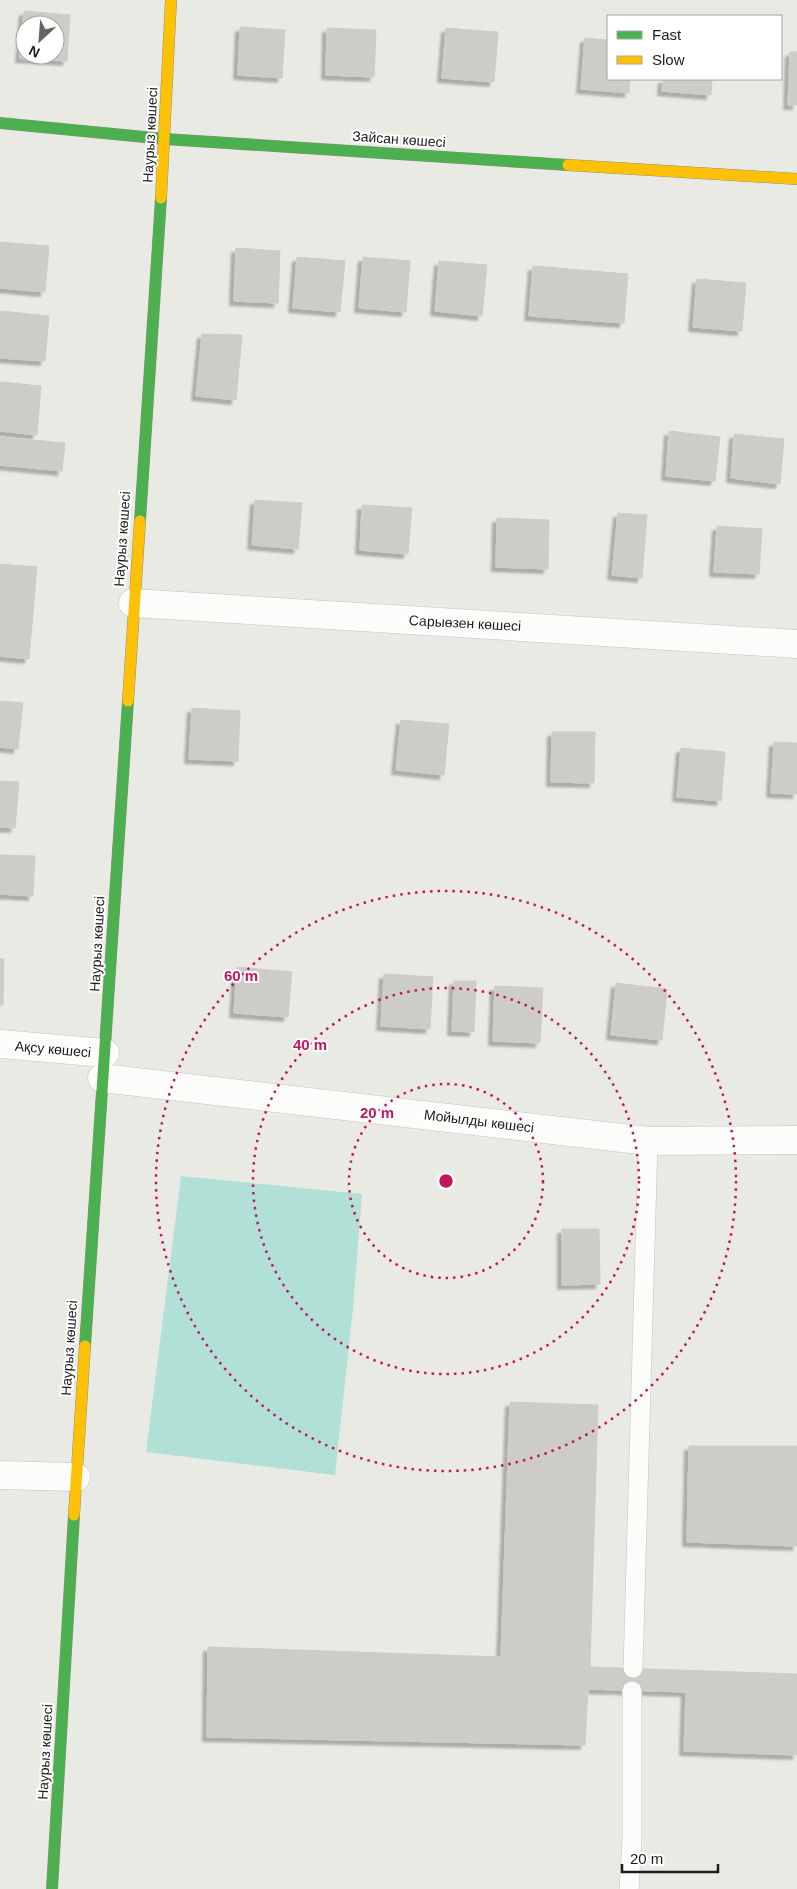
<svg xmlns="http://www.w3.org/2000/svg" width="797" height="1889" viewBox="0 0 797 1889" font-family="Helvetica,sans-serif">
<style>
.pitch{fill:#b1e1d6}
.building{fill:#cdccc8;stroke:#cdccc6;fill-rule:evenodd;filter:url(#shadow)}
.lines{fill:none;stroke-linecap:round;stroke-linejoin:round}
.lane-casing{stroke:#c3c3c1;stroke-width:20}
.street-casing{stroke:#c3c3c1;stroke-width:29}
.fast-casing{stroke:#8e947e;stroke-width:12}
.slow-casing{stroke:#8e947e;stroke-width:12}
.lane{stroke:#fcfcfb;stroke-width:19}
.street{stroke:#fcfcfb;stroke-width:28}
.fast{stroke:#4caf50;stroke-width:11}
.slow{stroke:#ffc107;stroke-width:11}
.ring{fill:none;stroke:#c2185b;stroke-width:2.5;stroke-dasharray:2.5 5}
.labels{text-anchor:middle;stroke-width:4;stroke-linejoin:round;paint-order:stroke}
.street-label{font-size:14px;fill:#1c1c1c;stroke:#fff}
.centre{fill:#c2185b;stroke:#fff;stroke-width:2.5}
.ring-label{font-size:15px;text-anchor:middle;font-weight:bold;fill:#c2185b;stroke:#fff;stroke-width:4;stroke-linejoin:round;paint-order:stroke}
</style>
<defs>
<filter id="shadow"><feDropShadow dx="-4.5" dy="4.5" stdDeviation="1" flood-color="#0004"/></filter>
</defs>
<rect width="100%" height="100%" fill="#eaeae5"/>
<!-- pitch -->
<path class="pitch" d="M181,1176L362,1194L353,1309L335,1475L146,1452Z"/>
<!-- building -->
<path class="building" d="M24,11L70,15L67,61L20,58ZM25,25H55V55H25Z
M240,27L285,30L282,78L238,75Z
M327,28L376,30L374,77L326,75Z
M446,28L498,32L494,82L442,78Z
M585,38L608,40V79H630L629,93L581,89Z
M790,52H797V105H788Z
M663,79H712L711,95L662,91Z
M0,242L49,246L45,292L0,288Z
M236,248L280,251L278,303L234,301Z
M297,257L345,261L340,312L293,308Z
M363,257L410,261L406,312L359,308Z
M439,261L487,265L482,316L435,311Z
M533,266L628,274L624,323L529,316Z
M697,279L746,283L742,331L693,327Z
M1,311L49,316L45,361L0,358Z
M202,334L242,335L236,400L196,396Z
M0,382L41,386L37,435L0,431Z
M669,431L720,437L715,481L666,476Z
M734,434L784,439L780,484L731,478Z
M0,437L65,443L62,471L0,465Z
M255,500L302,503L298,549L252,545Z
M362,505L412,508L408,554L360,550Z
M618,513L647,515L642,578L612,575Z
M497,518L549,520L548,569L496,567Z
M717,526L762,529L759,574L714,572Z
M0,564L37,567L29,659L0,656Z
M0,701L23,703L18,749L0,747Z
M192,708L240,711L238,761L189,759Z
M401,720L449,724L444,775L396,770Z
M552,732H595L594,783L551,782Z
M774,742L797,743V794L771,793Z
M681,748L725,752L721,801L677,797Z
M0,781L19,782L15,828L0,827Z
M0,855L35,856L33,896L0,894Z
M0,959H4L3,1005H0Z
M237,967L292,972L288,1017L234,1013Z
M384,974L433,977L430,1029L381,1026Z
M454,981H476L474,1032L452,1031Z
M616,983L667,989L662,1040L611,1035Z
M495,986L543,988L540,1043L493,1041Z
M562,1229H599L600,1284L562,1285Z
M510,1402L598,1405L590,1667L797,1674V1755L684,1751L686,1692L588,1689L585,1745L207,1737L208,1647L501,1657Z
M689,1446H797V1546L687,1542Z"/>
<g class="lines">
<!-- lane casing -->
<g class="lane-casing">
<path id="lane" d="M633,1668L648,1141
M629,1889L632,1840V1691"/>
</g>
<!-- street casing -->
<g class="street-casing">
<path id="street" d="M133,603L797,644
M0,1044L105,1053
M102,1078L648,1141L797,1140
M0,1475L76,1477"/>
</g>
<!-- fast casing -->
<g class="fast-casing">
<path id="fast" d="M0,123L165,139L568,165
M140,521L161,198
M85,1346L128,701
M52,1889L74,1515"/>
</g>
<!-- slow casing -->
<g class="slow-casing">
<path id="slow" d="M568,165L797,179
M161,198L171,0
M128,701L140,521
M74,1515L85,1346"/>
</g>
<!-- lane -->
<use href="#lane" class="lane"/>
<!-- street -->
<use href="#street" class="street"/>
<!-- fast -->
<use href="#fast" class="fast"/>
<!-- slow -->
<use href="#slow" class="slow"/>
</g>
<!-- distance rings -->
<g class="ring">
<circle cx="446" cy="1181" r="97"/>
<circle cx="446" cy="1181" r="193"/>
<circle cx="446" cy="1181" r="290"/>
</g>
<g class="labels">
<!-- street labels -->
<g class="street-label">
<text transform="translate(150 135) rotate(-87)" y="5">Наурыз көшесі</text>
<text transform="translate(399 139) rotate(4)" y="5">Зайсан көшесі</text>
<text transform="translate(122 539) rotate(-86)" y="5">Наурыз көшесі</text>
<text transform="translate(465 623) rotate(3)" y="5">Сарыөзен көшесі</text>
<text transform="translate(97 944) rotate(-87)" y="5">Наурыз көшесі</text>
<text transform="translate(53 1049) rotate(5)" y="5">Ақсу көшесі</text>
<text transform="translate(479 1121) rotate(7)" y="5">Мойылды көшесі</text>
<text transform="translate(69 1348) rotate(-86)" y="5">Наурыз көшесі</text>
<text transform="translate(45 1752) rotate(-87)" y="5">Наурыз көшесі</text>
</g>
</g>
<circle cx="446" cy="1181" r="8" class="centre"/>
<g class="ring-label">
<text x="241" y="981">60 m</text>
<text x="310" y="1050">40 m</text>
<text x="377" y="1118">20 m</text>
</g>
<!-- legend -->
<rect x="607" y="15" width="175" height="65" fill="#ffffff" stroke="#a4a4a4"/>
<rect x="617" y="31" width="25" height="8" fill="#4caf50" stroke="#a4a4a4"/>
<text x="652" y="40" font-size="15" fill="#1c1c1c">Fast</text>
<rect x="617" y="56" width="25" height="8" fill="#ffc107" stroke="#a4a4a4"/>
<text x="652" y="65" font-size="15" fill="#1c1c1c">Slow</text>
<!-- north arrow -->
<g transform="translate(40 40) rotate(206)"><circle r="24" fill="#ffffff" stroke="#a4a4a4"/>
<path d="M0-4L9 19L0 12L-9 19Z" fill="#646462"/>
<text y="-8" font-size="14" font-weight="bold" text-anchor="middle" fill="#1c1c1c">N</text>
</g>
<!-- scale -->
<path d="M622 1864v8h96v-8" fill="none" stroke="#1c1c1c" stroke-width="2.5"/>
<text x="630" y="1864" font-size="15" fill="#1c1c1c" stroke="#ffffff" stroke-width="4" paint-order="stroke">20 m</text>
</svg>
